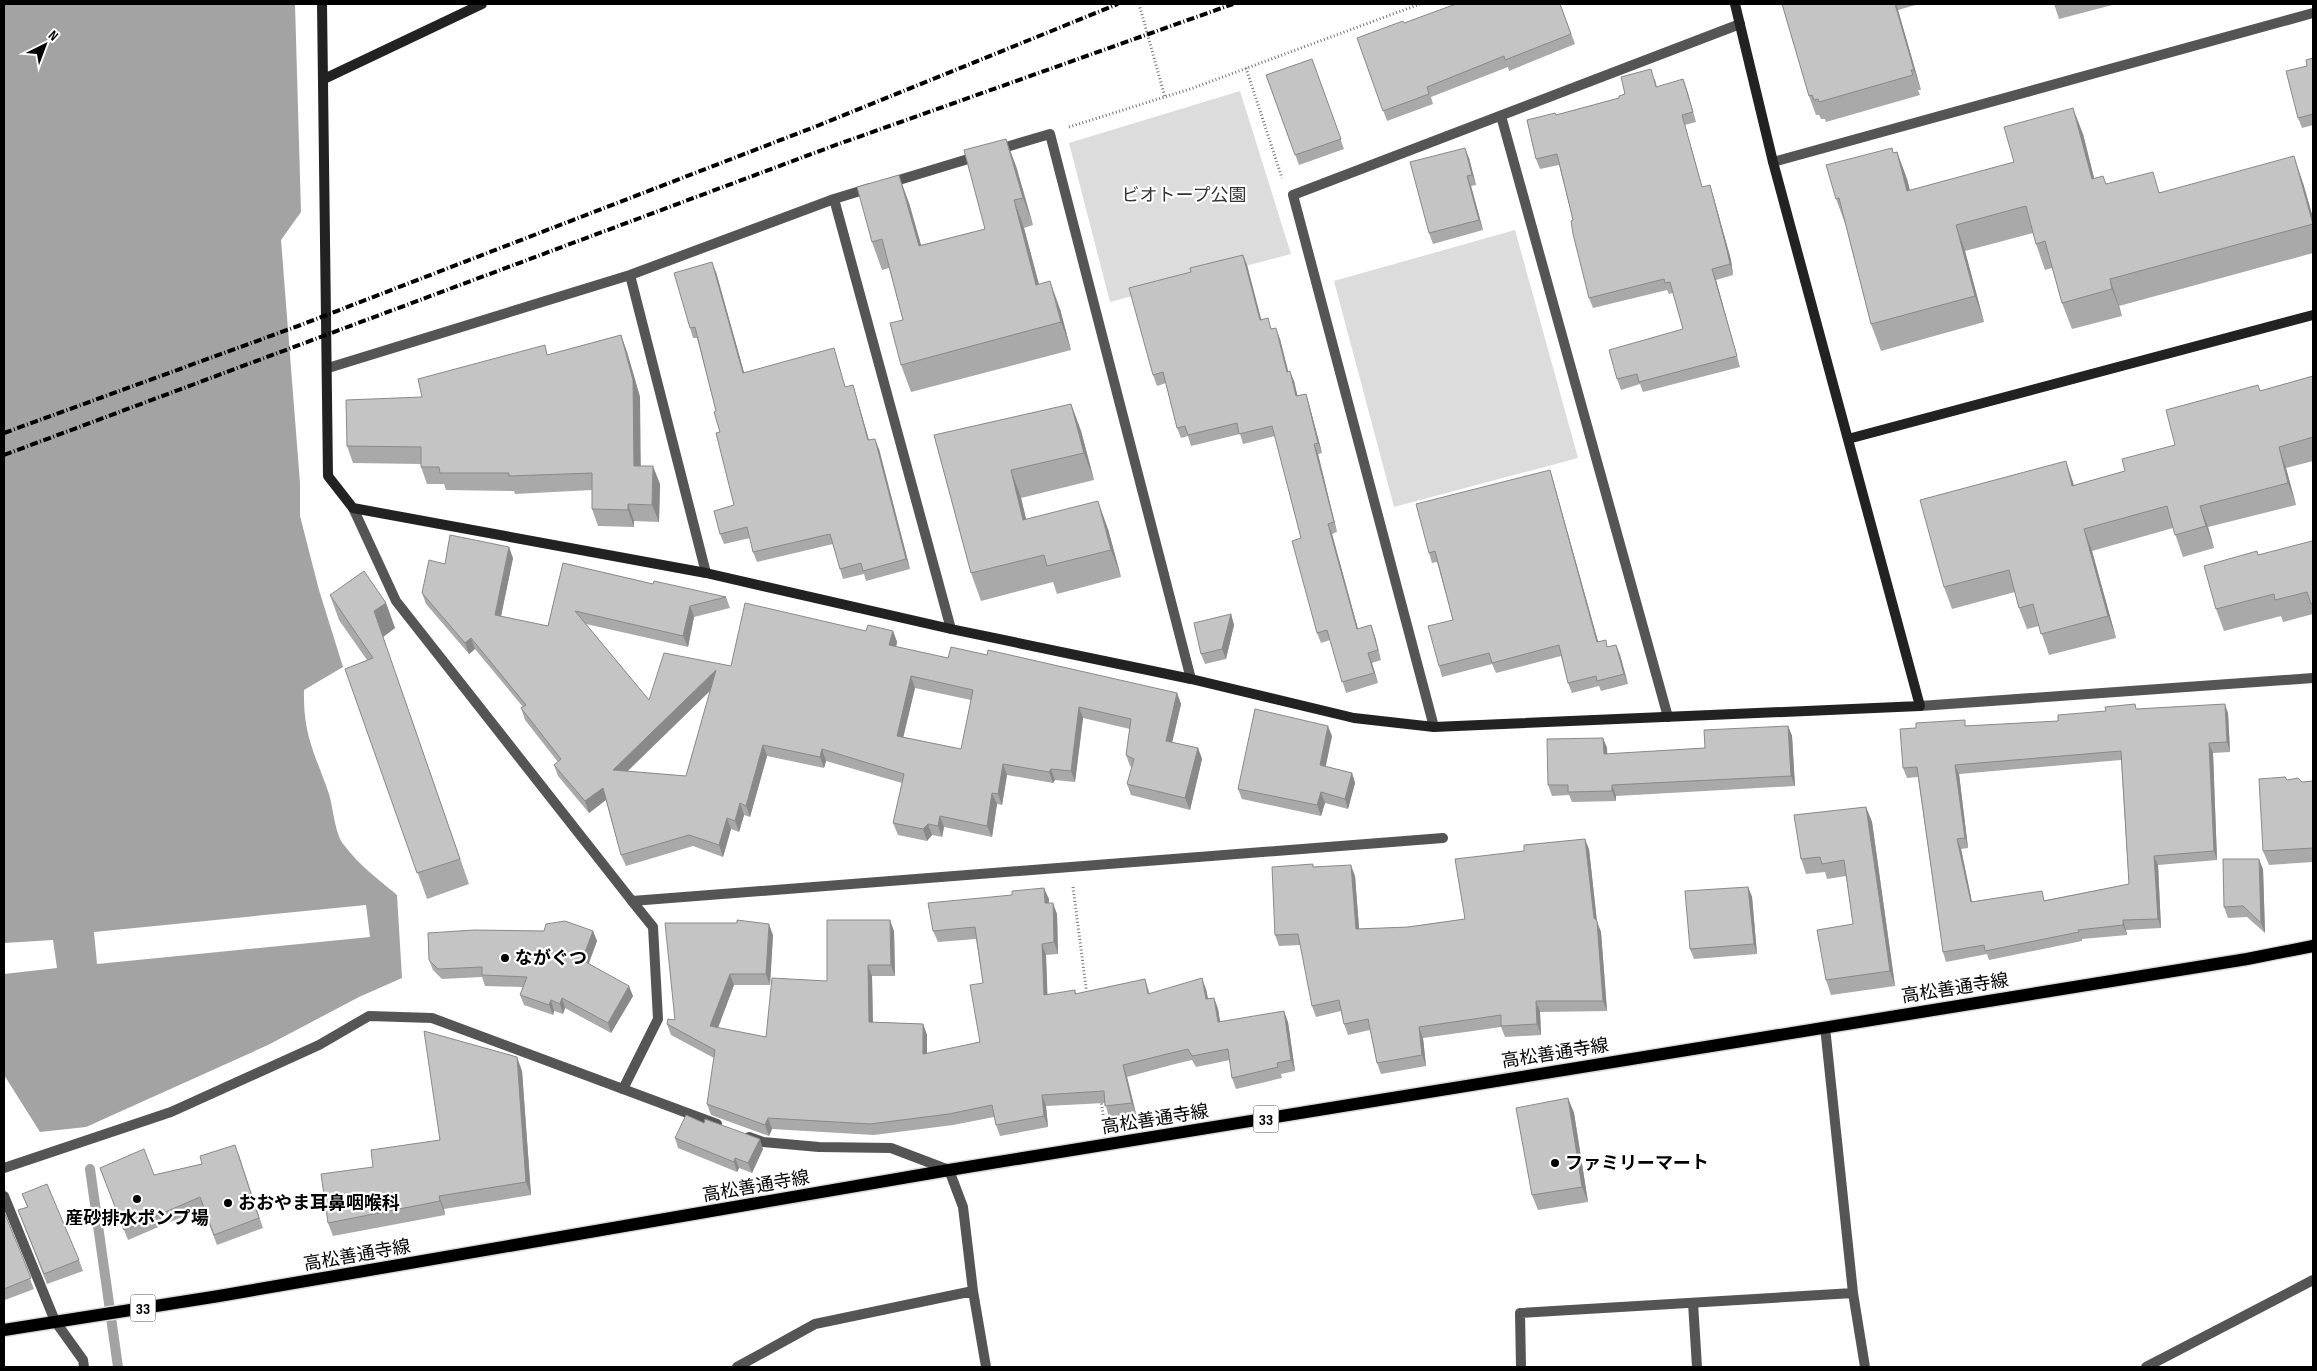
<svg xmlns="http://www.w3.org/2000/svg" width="2317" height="1371" viewBox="0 0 2317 1371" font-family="'Sofia Sans Condensed','Noto Sans JP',sans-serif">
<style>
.green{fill:#dcdcdc}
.water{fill:#a3a3a3;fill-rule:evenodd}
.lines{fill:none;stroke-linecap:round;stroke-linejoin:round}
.stream{stroke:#a3a3a3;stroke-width:10}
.primary-casing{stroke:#dbdbdb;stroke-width:15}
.path{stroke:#777;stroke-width:3;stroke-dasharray:1 2.5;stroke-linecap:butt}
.lane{stroke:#555;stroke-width:10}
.street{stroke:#555;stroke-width:10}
.secondary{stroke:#222;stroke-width:10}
.primary{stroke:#000;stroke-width:12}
.rail{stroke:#000;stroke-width:4;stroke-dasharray:8 2.5 1 2.5;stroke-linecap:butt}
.wall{fill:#a9a9a9;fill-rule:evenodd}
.shaded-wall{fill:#898989}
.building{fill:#c4c4c4;stroke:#898989;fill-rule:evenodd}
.poi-dot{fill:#000;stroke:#fff;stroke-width:2}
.labels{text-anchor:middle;stroke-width:4.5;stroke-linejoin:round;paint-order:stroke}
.shield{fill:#fff;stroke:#4c4c4c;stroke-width:1}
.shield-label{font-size:16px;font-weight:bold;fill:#000}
.park-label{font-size:18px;fill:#333;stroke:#fff}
.poi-label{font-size:18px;font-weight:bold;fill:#000;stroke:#fff;text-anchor:start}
.street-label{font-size:18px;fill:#000;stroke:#fff}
</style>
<rect width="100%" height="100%" fill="#fff"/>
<!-- green -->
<path class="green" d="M1240,91L1291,254L1110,302L1069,143Z
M1515,230L1578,458L1394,507L1334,281Z"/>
<!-- water -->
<path class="water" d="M4,4H295L301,212L281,240L300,483V516L319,590L343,667L304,690C303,736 315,753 329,794C333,807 335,835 344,845C359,865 379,880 397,895L402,978L359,997L268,1045L86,1127L40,1132L4,1075V974L57,968L53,940L4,943ZM366,905L370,937L97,964L94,932Z"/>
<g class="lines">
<!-- stream -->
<path class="stream" d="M90,1169L118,1367"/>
<!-- primary casing -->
<g class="primary-casing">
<path id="primary" d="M4,1330L219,1296L949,1170L2247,959L2313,946"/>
</g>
<!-- path -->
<path class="path" d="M1139,4L1165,97
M1246,68L1282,178
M1069,127L1193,88L1420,4
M1073,887L1087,995
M1101,1100L1104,1121"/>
<!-- lane -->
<path class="lane" d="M623,1089L658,1019L653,927L632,901
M1693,1303L1697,1367
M2146,1367L2313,1280"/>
<!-- street -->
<path class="street" d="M1501,116L1668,717
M996,150L1050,134L1191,679
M1773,162L2313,13
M889,183L978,156
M834,199L951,629
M630,275L706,573
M328,368L630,275L834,199L870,188
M353,508L396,601L632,901L1443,838
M1920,706L2313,678
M1434,727L1293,195L1740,24
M1825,1027L1853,1293L1865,1367
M749,1137L763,1142L819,1147L891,1148L949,1170L963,1207L973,1291L986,1367
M4,1168L171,1112L319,1045L369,1016L432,1018L717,1124
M4,1196L55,1321L83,1360L84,1367
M737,1367L815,1324L973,1291
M1521,1367L1520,1313L1853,1293"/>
<!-- secondary -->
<path class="secondary" d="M322,4L328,476L353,508L706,573L951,629L1191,679L1354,718L1434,727L1920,706L1773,162L1735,4
M324,79L482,4
M1848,439L2313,315"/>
<!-- primary -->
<use href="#primary" class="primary"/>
<!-- rail -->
<path class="rail" d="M4,433L298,326L817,126L1118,4
M4,455L833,146L1233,4"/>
</g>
<!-- wall -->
<path class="wall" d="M1560,4L1575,44L1509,71L1508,67L1431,97L1433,104L1387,121L1357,38L1404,23Z
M1782,4H1919L1898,10L1921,90H1918L1920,95L1826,122L1825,119H1821L1819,115H1816L1809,96Z
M2054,4H2116L2059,19Z
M2313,58V125L2302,128L2298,118L2307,66Z
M1312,59L1344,149L1299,165L1266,75Z
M1655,79L1657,87L1683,79L1687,90L1696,122L1685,125L1702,187L1713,195L1731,260L1733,275L1716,280L1740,367L1643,392L1640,384L1621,390L1617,379L1683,329L1673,293L1669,294L1667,290L1593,308L1589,298L1573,220L1559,165L1540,169L1536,159L1556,115L1619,98Z
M2083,134L2094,178L2106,184L2160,192L2303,183L2313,218V253L2119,306L2122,316L2072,329L2062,303L2052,268L2045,270L2036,244L2033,233L1965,251L1984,322L1881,351L1871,324L1846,226L1836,199L1894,153L1897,152L1907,179L1910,191L2014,162Z
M1469,158L1476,185L1471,186L1483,230L1433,244L1429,233Z
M1016,166L1033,225L1024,228L1039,284L1060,309L1071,350L911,392L901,365L903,320L889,268L882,270L872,242L909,203L921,245L985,229Z
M1243,255L1247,265L1261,320L1272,329L1280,339L1288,372L1294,381L1297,396L1306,394L1309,404L1322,453L1318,454L1337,532L1332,534L1358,629L1371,625L1381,660L1372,663L1378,683L1346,693L1330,640L1321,643L1317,633L1301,538L1275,436L1243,444L1240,434L1191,446L1188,436L1181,438L1177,428L1166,383L1157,386L1153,375L1191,272Z
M716,272L744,373L837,358L845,387L856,395L869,440L879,449L910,569L866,581L864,574L843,579L840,569L833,544L757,562L753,552L750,538L724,544L720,534L734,505L716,411L697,338H693L690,328Z
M621,335L627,352L640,397V466L660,484L659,522L634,521V527L598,526L592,509V490L515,494L514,491L446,490L444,484H427L421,467V464L353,463L347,446L422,397L548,355Z
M2313,376V461L2286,468L2296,505L2208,527L2214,548L2183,557L2173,528L2092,551L2116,638L2049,655L2039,626L2027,629L2019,608L2015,592L1952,609L1944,587L2074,485L2125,471L2175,445L2260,391Z
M1071,404L1081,431L1094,480L1021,498L1026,519L1108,529L1121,577L1057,594L1053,582L981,601L971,573L934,435Z
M1550,470L1553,480L1598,642L1608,647L1616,645L1620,655L1628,684L1601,691L1599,686L1572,693L1568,683L1561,656L1496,673L1492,664L1442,677L1439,666L1453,620L1437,562L1432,563L1429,553Z
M2313,543V614L2283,622L2281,616L2224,631L2216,609L2258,555Z
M513,558L501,616L548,626L563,563L653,584L726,597L730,608L694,617L688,647L586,624L649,700L731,666L866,631H893L897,642L896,647L948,658L987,655L1177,693L1181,704L1172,742L1198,748L1202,759L1190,810L1131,795L1127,784L1132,767L1130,766L1126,755L1130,729L1083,718L1075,782L1055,780L1053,783L1007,775L1002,805L997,804L992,837L944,827L942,837L932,835L927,841L898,835L893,823L902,783L826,761L824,768L767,756L750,817L744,815L739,832L731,829L723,857L693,846L626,866L621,855L606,800L589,813L558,776L554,765L558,762L525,720L521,708L523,707L475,649L469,654L426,604L422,593L445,564ZM915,688L971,700L961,749L903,737ZM710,691L686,776L628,771Z
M330,595L386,603L395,628L383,637L469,884L427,899L345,669L367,660L339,620Z
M1231,614L1234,625L1226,659L1205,664L1201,654Z
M2137,709L2228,713L2230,752L2213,753L2217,860L2158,865L2161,928L2126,930L2127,935L2082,939V941L1989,960L1987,954L1946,962L1943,952L1918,777L1907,778L1903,768L1967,726L2058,721ZM2121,760L2129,884L2046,900L1972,902L1961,849L1968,848L1959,774Z
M1788,726L1792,736L1795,786L1616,796V801L1572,802L1569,795L1552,796L1548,785L1603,738L1607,748V754L1705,748Z
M1332,736L1325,766L1352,773L1355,783L1348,809L1325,803L1321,816L1242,799L1238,789Z
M2287,780L2302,782L2313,781V862L2269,865L2263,851Z
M1866,807L1872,822L1895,986L1831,995L1826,980L1853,924L1846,876L1827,879L1825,872L1806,874L1801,859Z
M1589,849L1597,922L1601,932L1607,1011L1540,1012L1541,1035L1505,1037L1501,1027L1423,1038L1426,1066L1381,1074L1377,1063L1370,1030L1348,1035L1344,1024L1341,1011L1316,1017L1312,1006L1301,945L1279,946L1275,935L1314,867L1355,876L1359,929L1408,927L1465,919Z
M2263,869L2265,933L2247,917L2228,918L2224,907Z
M1748,887L1752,897L1757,954L1694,959L1690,949Z
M1049,899V903L1057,914L1058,954L1046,955L1047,995L1075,990L1076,994L1145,979L1150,994L1206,989L1208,998H1214L1218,1009L1220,1022H1288L1295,1071L1281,1074L1282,1078L1236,1089L1232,1078L1230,1060L1196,1067L1192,1060L1175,1064L1127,1077L1136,1114L1109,1117L1105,1103L1046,1106L1048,1127L1000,1136L996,1125L994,1117L953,1125L874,1135L772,1129L769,1136L711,1115L707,1104L714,1058L671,1035L667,1024L675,1020L773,935L770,985H734L718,1028L766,1037L827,981L894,931L895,976H872L873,1022L923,1024L927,1035V1054L980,1042L983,983L976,939L938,942L933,931Z
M593,931L597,941L589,963L633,996L611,1033L565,1008L563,1014L554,1011L553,1015L524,1005L520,995L523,987L485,986L482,977L442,979L433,970L429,960Z
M522,1071L531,1195L444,1209L445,1215L333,1236L328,1223L373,1167L440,1140Z
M1568,1098L1574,1113L1588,1202L1538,1210L1532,1195Z
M704,1123L763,1149L752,1173L739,1168L737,1172L678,1148L675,1138Z
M239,1155L263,1228L217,1245L203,1208L128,1240L100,1168L154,1175Z
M22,1194L79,1260L83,1271L47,1284L18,1210L27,1207Z
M4,1215L34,1289L5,1300L4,1298Z"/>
<!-- shaded-wall -->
<path class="shaded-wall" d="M1895,4H1896L1898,10L1921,90L1914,70Z
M1683,79L1687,90L1696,122L1693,112Z
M2073,108L2083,134L2101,206L2092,179Z
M1682,115L1685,125L1705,197L1702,187Z
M1006,139L1016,166L1033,225L1023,198Z
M1465,148L1469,158L1476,185L1472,175Z
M1897,152L1907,179L1917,218L1907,191Z
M2294,156L2303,183L2313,218V225Z
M899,175L909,203L929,273L919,246Z
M1467,176L1471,186L1483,230L1479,220Z
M1710,185L1713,195L1731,260L1733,275L1730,264Z
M1014,200L1024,228L1046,312L1036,285Z
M1956,225L1965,251L1984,322L1975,296Z
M1243,255L1247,265L1264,330L1260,320Z
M712,262L716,272L747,383L743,373Z
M1712,269L1716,280L1740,367L1737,356Z
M2110,279L2119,306L2122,316L2112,289Z
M1050,281L1060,309L1071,350L1061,322Z
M1276,328L1280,339L1291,382L1287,372Z
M621,335L627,352L640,397L641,483L634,466Z
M1290,371L1294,381L1300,406L1296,396Z
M853,385L856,395L872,451L868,440Z
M1306,394L1309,404L1322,453L1318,443Z
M1071,404L1081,431L1094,480L1084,453Z
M875,439L879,449L910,569L906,559Z
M1314,444L1318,454L1337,532L1334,522Z
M2279,447L2286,468L2296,505L2288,483Z
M2066,461L2073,482L2080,507L2072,486Z
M653,466L660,484L659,522L652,505Z
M1011,470L1021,498L1033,547L1023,520Z
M1550,470L1553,480L1601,652L1597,642Z
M1098,501L1108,529L1121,577L1111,550Z
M628,504L634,521V527L628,510Z
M2200,506L2208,527L2214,548L2206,526Z
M1328,524L1332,534L1361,640L1357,629Z
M2084,529L2092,551L2116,638L2108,616Z
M509,547L513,558L499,626L495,615Z
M386,603L395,628L383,637L469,884L374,611Z
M690,606L694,617L688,647L683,636Z
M1231,614L1234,625L1226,659L1222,649Z
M1371,625L1375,636L1381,660L1378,650Z
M893,631L897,642L894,656L889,645Z
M471,638L475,649L469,654L465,643Z
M1616,645L1620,655L1628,684L1624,674Z
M1368,653L1372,663L1378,683L1374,673Z
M716,670L720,681L617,781L613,770Z
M911,676L915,688L901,747L897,736Z
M1177,693L1181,704L1170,752L1166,741Z
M2225,704L2228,713L2230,752L2227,742Z
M1079,707L1083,718L1075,782L1071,771Z
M1328,726L1332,736L1324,775L1320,765Z
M1788,726L1792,736L1795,786L1791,776Z
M1603,738L1607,748L1608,764L1604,754Z
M2209,743L2213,753L2217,860L2214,851Z
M763,745L767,756L750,817L746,806Z
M1198,748L1202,759L1190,810L1185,798Z
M822,749L826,761L824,768L820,757Z
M1003,764L1007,775L1002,805L998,794Z
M1955,765L1959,774L1968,848L1965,838Z
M1051,769L1055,780L1053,783L1049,772Z
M1352,773L1355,783L1348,809L1345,799Z
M1612,785L1616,796V801L1612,791Z
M603,788L607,799L589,813L585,801Z
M1321,792L1325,803L1321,816L1317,805Z
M992,793L997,804L992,837L987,826Z
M740,803L744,815L739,832L735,821Z
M1866,807L1872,822L1895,986L1890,971Z
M940,816L944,827L942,837L938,826Z
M727,818L731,829L723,857L719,845Z
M928,824L932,835L927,841L923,829Z
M1585,839L1589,849L1597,922L1601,932L1607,1011L1603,1001Z
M1957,839L1961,849L1974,912L1971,902Z
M2154,856L2158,865L2161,928L2158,919Z
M2259,859L2263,869L2265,933L2261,923Z
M1351,865L1355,876L1360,940L1356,929Z
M1748,887L1752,897L1757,954L1754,944Z
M1044,888L1049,899V914L1045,903Z
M1053,903L1057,914L1058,954L1054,942Z
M890,920L894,931L895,976L891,965Z
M2123,920L2126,930L2127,935L2123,925Z
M769,924L773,935L770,985L766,974Z
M593,931L597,941L586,970L582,960Z
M1042,944L1046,955L1048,1007L1044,995Z
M868,965L872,976L873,1033L869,1022Z
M730,974L734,985L714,1038L710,1026Z
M1202,978L1206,989L1210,1010L1206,999Z
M629,986L633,996L611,1033L608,1023Z
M562,998L565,1008L563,1014L560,1004Z
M1214,998L1218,1009L1222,1033L1218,1022Z
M551,1000L554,1011L553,1015L549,1005Z
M1536,1001L1540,1012L1541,1035L1537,1024Z
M1284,1011L1288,1022L1295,1071L1291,1060Z
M923,1024L927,1035V1066L923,1054Z
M1419,1027L1423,1038L1426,1066L1422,1055Z
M517,1057L522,1071L531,1195L526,1182Z
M1123,1065L1127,1077L1136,1114L1132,1103Z
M1042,1095L1046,1106L1048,1127L1044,1116Z
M1568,1098L1574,1113L1588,1202L1582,1187Z
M768,1118L772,1129L769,1136L765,1125Z
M760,1139L763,1149L752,1173L748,1163Z
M735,1158L739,1168L737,1172L734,1162Z
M439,1196L444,1209L445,1215L440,1201Z"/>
<!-- building -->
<path class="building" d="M1456,4H1560L1571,34L1505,60L1504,56L1427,87L1429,94L1383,111L1357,38L1403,21L1404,23Z
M1782,4H1895L1914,70H1911L1913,75L1819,102L1818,99L1814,100L1812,95L1809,96Z
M2313,58V114L2298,118L2286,71L2307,66L2306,60Z
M1312,59L1341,139L1295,155L1266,75Z
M1651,69L1656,87L1683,79L1693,112L1682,115L1702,187L1710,185L1727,250L1730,264L1712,269L1737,356L1639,382L1637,374L1617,379L1609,350L1683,329L1670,282L1665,283L1664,279L1589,298L1573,234L1571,221L1573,220L1557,154L1536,159L1527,120L1555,113L1556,115L1619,98V96L1625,94L1621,77Z
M2073,108L2092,179L2103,176L2106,184L2153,172L2159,193L2294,156L2313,224L2110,279L2112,289L2062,303L2045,241L2036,244L2026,206L1956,225L1975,296L1871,324L1839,198L1836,199L1826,165L1892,148L1893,153L1897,152L1907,191L2014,162L2004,127Z
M1006,139L1023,198L1014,200L1036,285L1050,281L1061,322L901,365L890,323L903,320L882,239L872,242L857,187L899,175L919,246L985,229L964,150Z
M1465,148L1472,175L1467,176L1479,220L1429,233L1410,162Z
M1243,255L1260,320L1268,318L1271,329L1276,328L1287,372L1290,371L1296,396L1306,394L1318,443L1314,444L1334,522L1328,524L1357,629L1371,625L1378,650L1368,653L1374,673L1342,682L1327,630L1317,633L1292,541L1301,538L1272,426L1239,434L1237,423L1188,435L1185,426L1177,428L1163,372L1153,375L1129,288L1191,272L1190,268Z
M712,262L743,373L834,348L845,387L853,385L868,440L875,439L906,559L863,571L861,563L840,569L830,534L753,552L747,527L720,534L714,511L734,505L716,433L720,432L714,412L716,411L695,327L690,328L674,273Z
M621,335L633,380L634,466H653L652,505L628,504V510L592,509V473L509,476V473H440L439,467H421V447L347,446L346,400L422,397L418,379L545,345L547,355Z
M2313,376V437L2279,447L2288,483L2200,506L2206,526L2175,535L2167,506L2084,529L2108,616L2041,634L2033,604L2019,608L2009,570L1944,587L1920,500L2066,461L2072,486L2125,471L2122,459L2175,445L2166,410L2258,385L2260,391Z
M1071,404L1084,453L1011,470L1023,520L1098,501L1111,550L1047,566L1044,555L971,573L934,435Z
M1550,470L1597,642L1606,640L1607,647L1616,645L1624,674L1597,681L1596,676L1568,683L1559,645L1492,663L1489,653L1439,666L1428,626L1453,620L1435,551L1429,553L1416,504Z
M450,535L509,547L495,615L548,626L563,563L653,584L654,581L726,597L690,606L683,636L575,611L649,700L664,653L731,666L745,603L866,631L868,625L893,631L889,645L948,658L951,647L987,655L988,650L1177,693L1166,741L1198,748L1185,798L1127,784L1134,759L1126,755L1131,719L1079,707L1071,771L1051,769L1049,772L1003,764L998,794L992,793L987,826L940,816L938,826L928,824L923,829L893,823L904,774L822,749L820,757L763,745L746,806L740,803L735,821L727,818L719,845L689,835L621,855L603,788L585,801L554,765L561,759L521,708L526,705L471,638L465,643L422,593L429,560L445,564ZM716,670L686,776L613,770ZM911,676L973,690L961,749L897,736Z
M2312,541L2313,544V603L2311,604L2307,592L2275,600L2274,594L2216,609L2204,566L2257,551L2258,555Z
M364,571L386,603L374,611L460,859L417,873L345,669L373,658L330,595Z
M1231,614L1222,649L1201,654L1194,623Z
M2135,704L2136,709L2225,704L2227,742L2209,743L2214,851L2154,856L2158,919L2123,920V925L2078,930L2079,932L1985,951L1984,945L1943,952L1917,767L1903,768L1900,729L1916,728V723L1965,720V726L2058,721V715L2106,711L2105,707ZM2121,751L2129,884L2044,901L2042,891L1971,902L1957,839L1965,838L1955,765Z
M1255,709L1328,726L1320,765L1352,773L1345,799L1321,792L1317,805L1238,789Z
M1788,726L1791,776L1612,785V791L1568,792V785H1548L1547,739L1603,738L1604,754L1705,748L1704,730Z
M2285,777L2287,780L2298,778L2302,782L2313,781V848L2263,851L2259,779Z
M1866,807L1890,971L1826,980L1817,930L1853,924L1844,860L1822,864L1820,857L1801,859L1794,815Z
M1585,839L1594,918L1597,921L1603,1001H1536L1537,1024L1501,1026V1015L1419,1027L1422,1055L1377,1063L1368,1019L1344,1024L1339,1000L1312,1006L1298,934L1275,935L1272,867L1313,864V867L1351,865L1356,929L1408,927L1465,919L1455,859L1524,851V845Z
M2223,859H2259L2261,923L2243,906L2224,907Z
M1748,887L1754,944L1690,949L1685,891Z
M1044,888L1045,903H1053L1054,942L1042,944L1044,995L1075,990V994L1145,979L1148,994L1202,978L1206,999L1214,998L1218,1022L1284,1011L1291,1060L1277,1063L1278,1067L1232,1078L1228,1049L1192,1056L1188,1049L1171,1053L1123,1065L1132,1103L1105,1106L1104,1091L1042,1095L1044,1116L996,1125L992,1105L949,1114L870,1124L768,1118L765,1125L707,1104L715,1050L667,1024L668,1019L675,1020L665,923H737V920L769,924L766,974H730L710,1026L766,1037L772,978L827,981V920H890L891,965H868L869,1022L923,1024V1054L980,1042L970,985L983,983L975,927L933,931L928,903L1012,895V891Z
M565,921L593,931L582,960L629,986L608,1023L562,998L560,1004L551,1000L549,1005L520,995L527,977L482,975V967L438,969L429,960L428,933L474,930L544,931L546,924Z
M424,1031L517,1057L526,1182L439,1196L440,1201L328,1223L321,1174L373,1167L371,1150L440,1140Z
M1568,1098L1582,1187L1532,1195L1516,1108Z
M686,1115L704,1123L705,1119L760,1139L748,1163L735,1158L734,1162L675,1138Z
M235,1145L259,1218L214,1235L200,1197L124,1230L100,1168L144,1149L154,1175L202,1164L200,1156Z
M47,1184L79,1260L44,1274L18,1210L28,1207L22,1194Z
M5,1214L31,1278L4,1289V1215Z"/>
<!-- markers -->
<g class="poi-dot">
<circle cx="505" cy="958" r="5"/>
<circle cx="1555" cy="1163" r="5"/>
<circle cx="137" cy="1199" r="5"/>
<circle cx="228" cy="1203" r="5"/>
</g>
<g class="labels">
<!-- shield labels -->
<g class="shield">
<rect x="1253.5" y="1105.5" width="25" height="27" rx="4"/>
<rect x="130.5" y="1294.5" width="25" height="27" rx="4"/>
</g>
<g class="shield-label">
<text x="1266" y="1125">33</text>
<text x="143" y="1314">33</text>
</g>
<!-- park labels -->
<g class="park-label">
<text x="1184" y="201">ビオトープ公園</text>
</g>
<!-- poi labels -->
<g class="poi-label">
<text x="515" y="964">ながぐつ</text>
<text x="1565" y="1169">ファミリーマート</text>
<text x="238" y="1209">おおやま耳鼻咽喉科</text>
<text x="137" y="1224" text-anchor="middle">産砂排水ポンプ場</text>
</g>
<!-- street labels -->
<g class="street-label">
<text transform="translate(1955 988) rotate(-9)" y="6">高松善通寺線</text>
<text transform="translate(1555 1053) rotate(-9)" y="6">高松善通寺線</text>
<text transform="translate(1155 1119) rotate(-9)" y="6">高松善通寺線</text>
<text transform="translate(756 1186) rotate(-10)" y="6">高松善通寺線</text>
<text transform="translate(357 1255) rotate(-10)" y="6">高松善通寺線</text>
</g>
</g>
<!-- border -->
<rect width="2317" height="1371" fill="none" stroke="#000000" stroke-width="10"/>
<!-- north arrow -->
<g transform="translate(45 45) rotate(42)" stroke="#ffffff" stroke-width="4" paint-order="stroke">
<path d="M0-4L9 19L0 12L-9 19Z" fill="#000000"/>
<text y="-8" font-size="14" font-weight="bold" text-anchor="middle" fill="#000000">N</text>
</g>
</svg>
